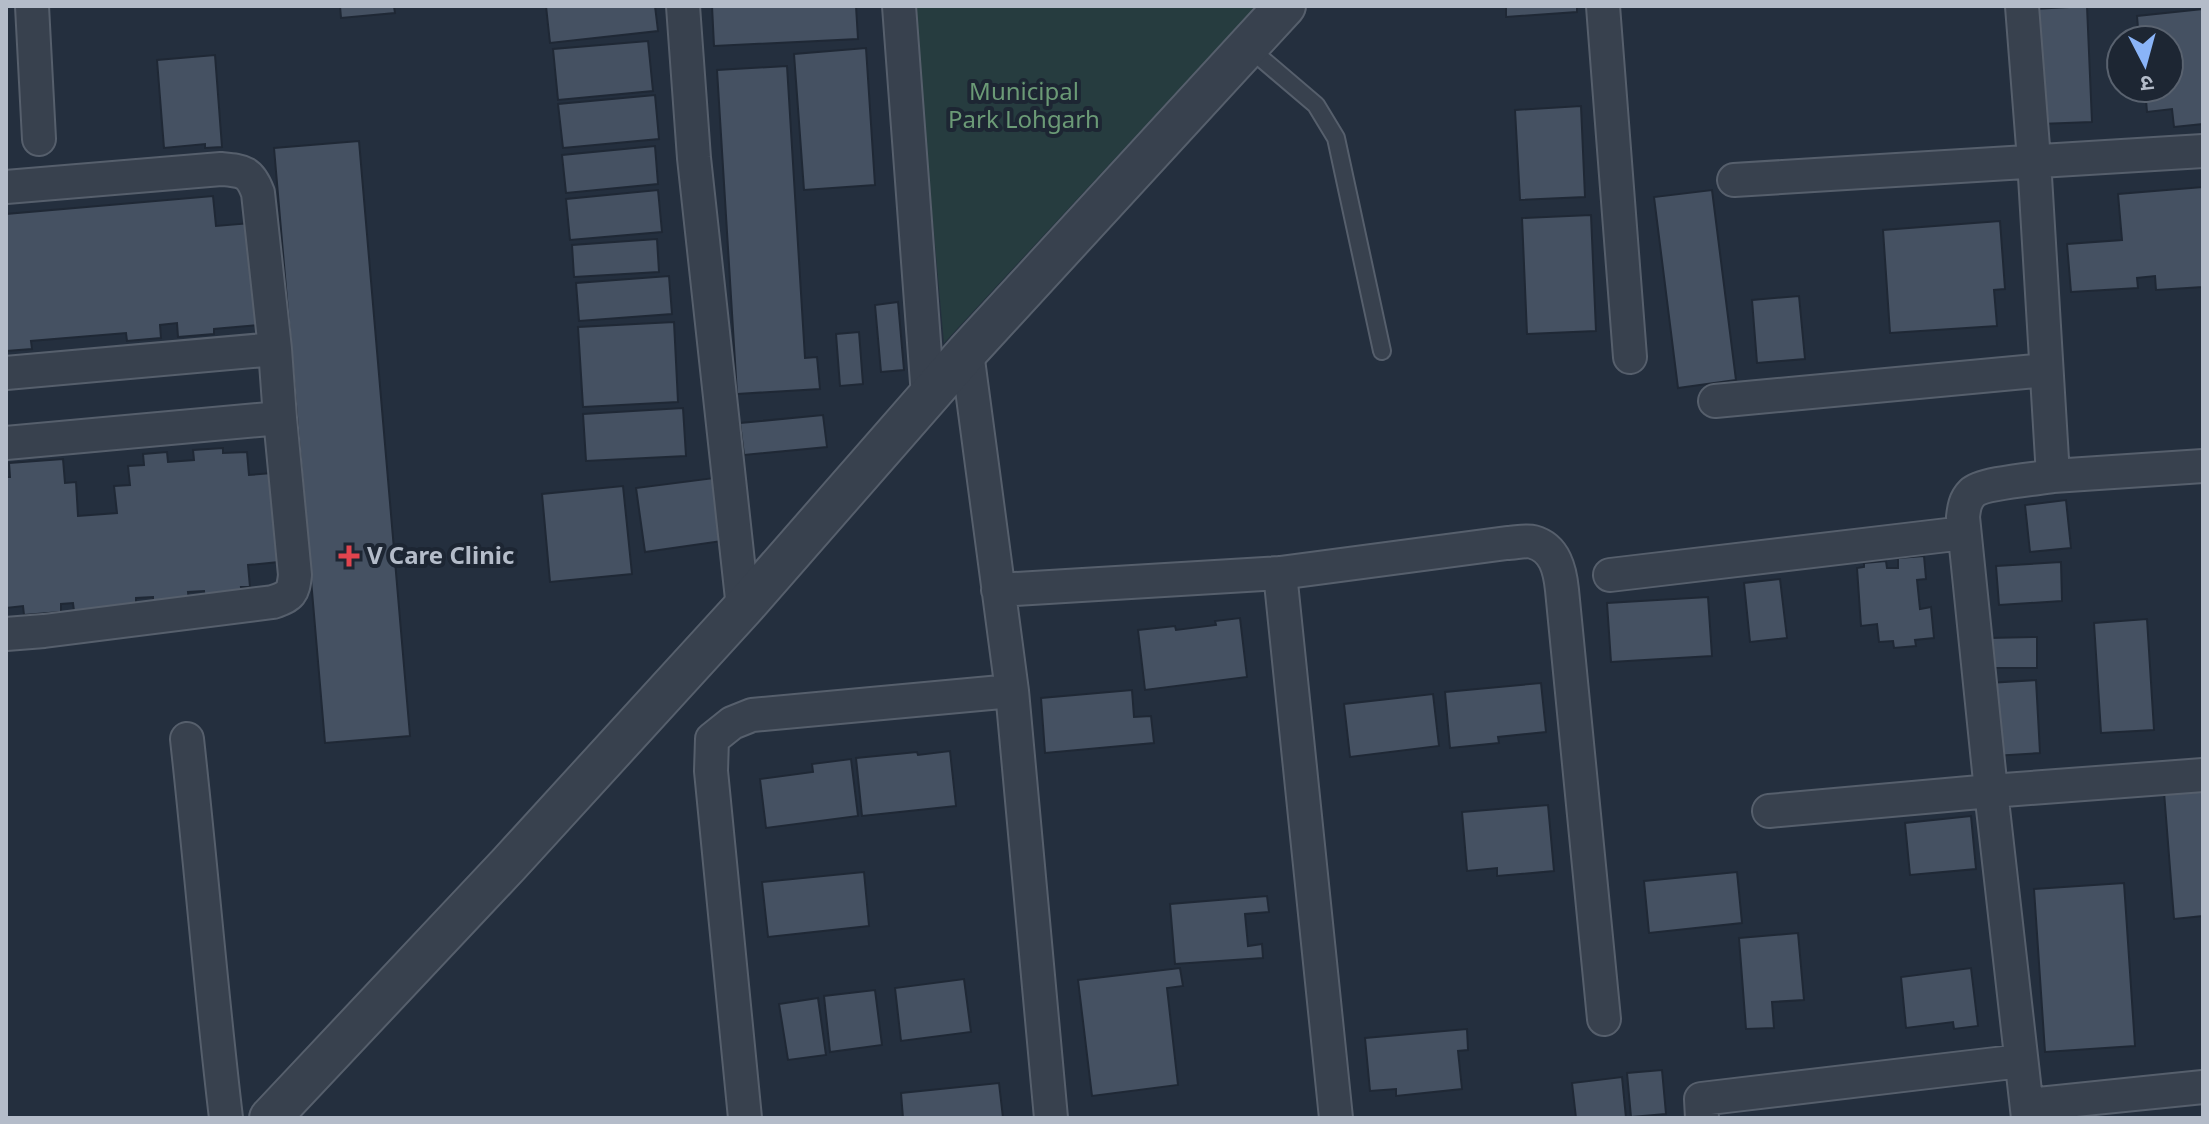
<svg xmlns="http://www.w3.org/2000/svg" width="2209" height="1124" viewBox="0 0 2209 1124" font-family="'Noto Sans','Noto Sans Devanagari',sans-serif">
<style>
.green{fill:#263c3f}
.building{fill:#455162;stroke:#1f2835;stroke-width:2}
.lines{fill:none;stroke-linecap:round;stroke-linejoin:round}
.service-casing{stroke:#565f6c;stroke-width:20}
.minor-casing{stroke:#565f6c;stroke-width:36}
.tertiary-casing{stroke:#565f6c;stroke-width:44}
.service{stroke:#38414e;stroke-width:16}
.minor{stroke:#38414e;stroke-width:32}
.tertiary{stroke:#38414e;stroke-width:40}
.health-dot{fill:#e0444e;stroke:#1d2633;stroke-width:3}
.labels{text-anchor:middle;stroke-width:8;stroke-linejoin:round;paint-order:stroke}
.park-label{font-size:24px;fill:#6b9a76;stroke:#1d2633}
.poi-label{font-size:24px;font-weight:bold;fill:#b4bcc9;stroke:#1d2633;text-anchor:start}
</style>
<rect width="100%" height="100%" fill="#242f3e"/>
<!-- green -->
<path class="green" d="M913,6H1256L944,343Z"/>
<!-- building -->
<path class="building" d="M340,6H394L395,13L341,18Z
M546,6H655L658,31L550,43Z
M712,6H856L858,39L714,46Z
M1506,6H1577V12L1506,17Z
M2087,6L2092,122L2039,124L2033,9Z
M2203,9V124L2174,127L2172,109L2147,112L2145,88H2169V40H2139L2137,16Z
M648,41L653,91L558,100L553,49Z
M866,48L875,185L804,190L794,54Z
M215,55L222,147L205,148V144L164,148L157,60Z
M787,66L805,358L817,357L820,389L737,394L717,70Z
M655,95L659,139L563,148L558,104Z
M1581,106L1585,197L1520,200L1515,110Z
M359,141L410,736L325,743L274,148Z
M655,146L658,184L566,193L562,155Z
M2203,187V287L2156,290L2155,276L2137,278L2138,288L2071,292L2067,244L2122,240L2118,194Z
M658,190L662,232L570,240L566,199Z
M1712,190L1736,380L1678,388L1654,197Z
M213,196L216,226L251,223L259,325L214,329V334L178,337L177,323L160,325L161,338L127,341L126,333L31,341L32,349L6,351V214Z
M1591,215L1596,331L1527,334L1522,218Z
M2000,221L2005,289L1994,290L1997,326L1890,333L1883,230Z
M657,239L659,272L574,277L572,245Z
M669,276L672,314L579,321L576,283Z
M1799,296L1805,359L1757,363L1752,300Z
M898,302L904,370L881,372L875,305Z
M674,322L678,402L583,407L578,327Z
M859,332L863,384L840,386L836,334Z
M683,408L686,456L586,461L583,414Z
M823,415L827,447L744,455L740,423Z
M223,448V453L247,452L249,475L272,473L279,562L248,565L250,587H241L243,598L205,601L204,591L188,592L189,602L153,605V597L136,598V607L74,611L73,603L61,604V612L24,615L23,606L6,608V477H10L9,463L63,459L65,483L76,482L78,516L117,513L114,486L130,485L128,466L144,465L143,454L167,452L168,462L194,460L193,450Z
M714,478L722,541L645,552L636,488Z
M623,486L632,574L550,582L542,494Z
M2066,500L2071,548L2030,552L2025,505Z
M1924,556L1926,579L1917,580L1920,609L1931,607L1934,638L1915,640L1916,646L1894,648L1893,641L1879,642L1877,624L1861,626L1857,568L1864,567V563L1886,561L1887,568H1898V558Z
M2061,562L2062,601L1999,605L1996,566Z
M1780,579L1787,638L1750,642L1744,583Z
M1708,597L1712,656L1611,662L1607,603Z
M1240,618L1247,677L1145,690L1138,630L1175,626L1176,630L1216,625L1215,621Z
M2147,619L2154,730L2101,733L2094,623Z
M2037,637V668H1988V638Z
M2036,680L2040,753L1993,756L1988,683Z
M1541,683L1546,732L1498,737L1499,743L1450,748L1445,692Z
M1132,690L1134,717L1151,716L1154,743L1045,753L1041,698Z
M1433,694L1439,746L1350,757L1344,704Z
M950,751L956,806L862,816L856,758L917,752L918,755Z
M851,759L858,816L766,828L760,779L813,772L812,764Z
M2203,788V916L2174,919L2164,792Z
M1548,805L1554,871L1497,876V868L1467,871L1462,812Z
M1971,816L1976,869L1910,875L1905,823Z
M864,872L869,926L768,937L762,882Z
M1737,872L1742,923L1649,933L1644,881Z
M2124,883L2135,1046L2045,1052L2034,889Z
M1267,896L1269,912L1245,914L1248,946L1262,944L1263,958L1175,964L1170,904Z
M1798,933L1804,1000L1772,1002L1774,1028L1746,1029L1739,938Z
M1180,968L1183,986L1167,988L1178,1085L1092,1096L1078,980Z
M1971,968L1978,1026L1954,1029L1953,1022L1906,1028L1901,977Z
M964,979L971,1032L901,1041L895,988Z
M875,990L882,1045L830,1052L824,996Z
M818,998L826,1055L788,1060L779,1004Z
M1467,1029L1468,1050L1458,1051L1462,1089L1396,1096V1089L1370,1091L1365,1038Z
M1662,1070L1666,1114L1631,1117L1627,1073Z
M1622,1077L1626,1118H1576L1572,1083Z
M999,1083L1003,1118H903L901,1093Z"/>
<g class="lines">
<!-- service casing -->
<g class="service-casing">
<path id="service" d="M1249,48L1316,105L1336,138L1382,351"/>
</g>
<!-- minor casing -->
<g class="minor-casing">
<path id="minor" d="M32,6L39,139
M683,6L694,158L743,608
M899,6L928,396
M1603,6L1630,357
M2022,6L2034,160L2053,476C2037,479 1982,483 1972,493C1965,500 1964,508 1963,517L1991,791L2028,1118
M1734,180L2203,151
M6,187L221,169C243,171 250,171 258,193L275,349
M967,352L1012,691L1051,1118
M6,373L275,349L280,418
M1715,401L2046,370
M6,443L280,418L295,575C293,593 291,596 273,602L44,631L6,634
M2053,476L2203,466
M1280,573L1336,1118
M1610,575L1964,533
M998,590L1280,573L1507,543C1515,543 1526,540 1533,542C1555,548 1560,570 1562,590L1604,1019
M187,739C201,865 211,992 226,1118
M1769,811L1991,791L2203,775
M2027,1105L2203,1087
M745,1118L711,771L712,739L732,723L752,715L1012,691
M1702,1118L1701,1099L2021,1061"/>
</g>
<!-- tertiary casing -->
<g class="tertiary-casing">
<path id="tertiary" d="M270,1118L509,864L743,608L967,352L1285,6"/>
</g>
<!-- service -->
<use href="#service" class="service"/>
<!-- minor -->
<use href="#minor" class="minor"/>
<!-- tertiary -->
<use href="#tertiary" class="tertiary"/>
</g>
<!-- markers -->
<path class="health-dot" d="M345 544h8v8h8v8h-8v8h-8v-8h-8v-8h8z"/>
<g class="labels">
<!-- park labels -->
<g class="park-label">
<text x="1024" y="100">Municipal<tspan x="1024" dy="28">Park Lohgarh</tspan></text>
</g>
<!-- poi labels -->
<g class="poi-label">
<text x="367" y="564">V Care Clinic</text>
</g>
</g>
<!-- border -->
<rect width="2209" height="1124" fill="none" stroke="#b4bcc9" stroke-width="16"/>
<!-- north arrow -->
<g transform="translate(2145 64) rotate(174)"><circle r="38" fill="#1d2633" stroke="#59626f" stroke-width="2"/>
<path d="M0-6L14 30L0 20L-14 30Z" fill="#8ab4f8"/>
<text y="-12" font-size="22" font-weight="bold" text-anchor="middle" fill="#b4bcc9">उ</text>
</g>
</svg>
